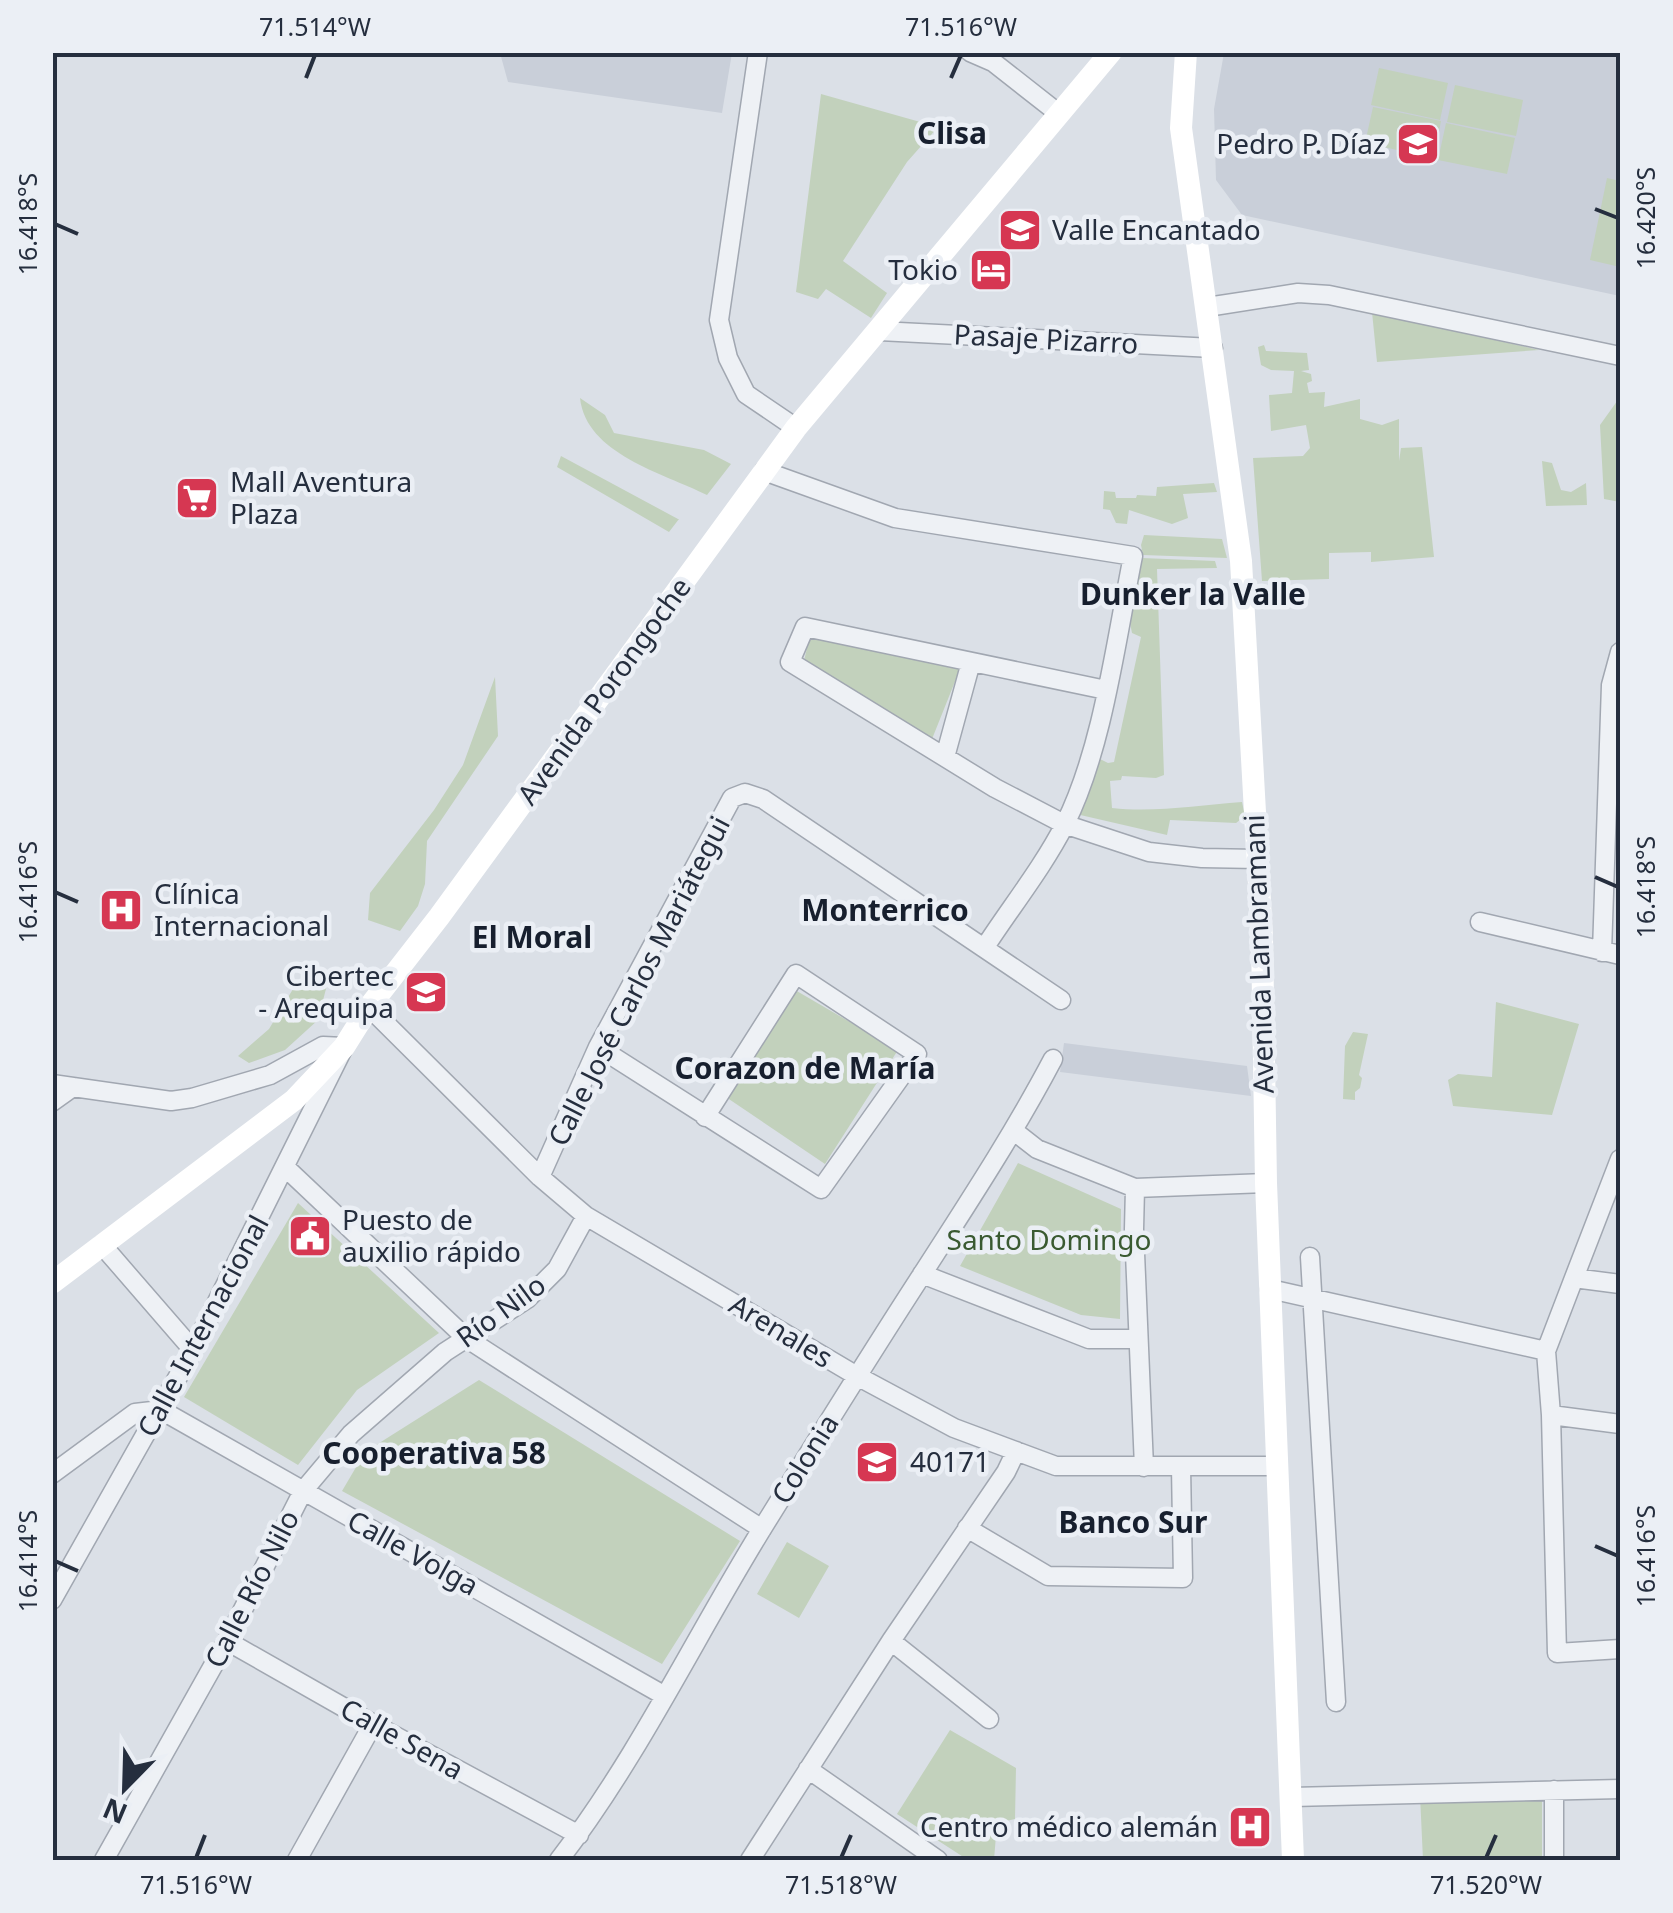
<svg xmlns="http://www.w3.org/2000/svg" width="1673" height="1913" viewBox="0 0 1673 1913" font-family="'Noto Sans',sans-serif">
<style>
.built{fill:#c9cfd9}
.green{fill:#c2d1bc}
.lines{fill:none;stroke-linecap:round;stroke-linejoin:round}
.street-casing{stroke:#a1a7b1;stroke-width:21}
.street{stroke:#eef1f5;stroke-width:18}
.secondary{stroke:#fff;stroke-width:22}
.ticks{fill:none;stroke:#252e3e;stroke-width:4}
.labels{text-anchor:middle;stroke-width:9;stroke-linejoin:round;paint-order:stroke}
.poi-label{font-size:28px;fill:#252e3e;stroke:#ebeff5;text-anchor:start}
.street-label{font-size:28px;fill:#252e3e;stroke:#ebeff5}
.park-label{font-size:28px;fill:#3a5a31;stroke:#ebeff5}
.neighbourhood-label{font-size:30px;font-weight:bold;fill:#171f2e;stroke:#ebeff5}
.neatline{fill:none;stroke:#252e3e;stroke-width:4}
.ticks-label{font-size:25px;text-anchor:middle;fill:#252e3e}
</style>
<rect width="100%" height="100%" fill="#dbe0e7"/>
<!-- built -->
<path class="built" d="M500,53V52L732,53L722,113L508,82Z
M1224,53H1620V296L1242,215L1216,180L1214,109Z
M1064,1043L1247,1066L1251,1096L1060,1072Z"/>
<!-- green -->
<path class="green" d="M1379,68L1448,83L1440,120L1371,105Z
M1455,85L1523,100L1516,136L1447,122Z
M821,94L938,127L907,162L843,261L887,293L871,318L826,289L818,299L796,292Z
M1373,107L1441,121L1434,158L1365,143Z
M1446,123L1515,138L1507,174L1438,160Z
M1607,178L1620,181V267L1590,260Z
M1372,312L1539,350L1377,362Z
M1264,345L1266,351L1307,353L1309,370L1301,371L1311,374L1312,381L1307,383L1309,393L1325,392L1324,407L1360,399V419L1382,425L1399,419V461L1401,448L1422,447L1434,557L1371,562V552L1329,553V579L1262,581L1253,458L1303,456L1310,448L1306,425L1271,431L1269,395L1292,393L1294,371L1271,370L1261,365L1258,347Z
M1620,397V502L1604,499L1600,425Z
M580,398L605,415L614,433L704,450L731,464L707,495C663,473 586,454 580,398Z
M561,456L678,519H679L669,532L557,467Z
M1542,461L1552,463L1561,490L1571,492L1586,483L1587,505L1546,506Z
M1214,483L1217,492L1183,494L1188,518L1172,524L1129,510L1127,524L1116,523L1110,510L1103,509L1104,491L1115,492L1116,498H1136L1137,495L1156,496L1157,487Z
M1144,535L1222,539L1227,558L1143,555L1141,545Z
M1142,558L1215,561L1217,568L1157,569L1164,775L1156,778L1122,776L1121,780L1110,781L1112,808C1154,813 1198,805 1242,802L1245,816L1236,823L1170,820L1167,835L1076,814L1100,759L1108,763L1114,762L1141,637L1132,633L1130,623Z
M811,631L962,664L932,739L803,665Z
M495,677L498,736L427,841L425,884L418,906L400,931L368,920L370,893L434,810L463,765Z
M328,981L318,1020L285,1050L249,1063L238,1056L269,1029L296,984Z
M783,983L898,1050L825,1164L714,1089Z
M1496,1002L1579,1024L1552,1115L1453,1106L1448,1080L1458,1074L1492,1077Z
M1353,1032L1368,1034L1359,1075L1362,1078L1360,1088L1355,1092V1100L1343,1099L1345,1046Z
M1018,1163L1121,1209L1120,1319L1081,1315L960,1266Z
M298,1203L439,1333L357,1390L298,1465L184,1397Z
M479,1380L740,1541L662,1664L342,1491L365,1452Z
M787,1542L829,1566L799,1618L757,1594Z
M950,1730L1016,1768L1015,1819L997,1823L994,1860H968L897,1814Z
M1542,1793V1860H1423L1420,1795Z"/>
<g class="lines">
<!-- street casing -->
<g class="street-casing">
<path id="street" d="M758,52L719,320L728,358L746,394L796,428
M970,52L993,62L1058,113
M1207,307L1298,293L1329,295L1620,356
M879,331L1213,348
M764,471L895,518L1133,556C1116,640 1103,748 1065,824C1043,867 1011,907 985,947
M1106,690L805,627L790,662L995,788L1064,824L1149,852L1202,858L1258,859
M945,757L971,662
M1480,922L1620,955
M1602,952L1611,685L1620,652
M369,1007L540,1177L586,1216L857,1376L954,1428L1056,1466H1276
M598,1047L821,1189L917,1054L796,974L705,1117
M52,1084L171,1101L192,1098L270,1075L323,1046L344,1047L193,1350L52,1600
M52,1102L73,1087
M1014,1131L1037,1149L1135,1188L1266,1183
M286,1168L466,1338L762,1529
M540,1177L598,1047L732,798L745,793L763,799L1061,1000
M1135,1188L1134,1229L1144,1467
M102,1245L193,1350
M1310,1257L1336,1702
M922,1274L1089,1339H1138
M1574,1278L1620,1159
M1620,1284L1574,1278L1546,1351L1551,1415L1557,1653L1620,1649
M1270,1289L1546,1351
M1551,1415L1620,1424
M52,1474L135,1413L161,1410L665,1696
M967,1528L1048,1576L1183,1578L1181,1467
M227,1641L373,1724L579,1835
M891,1641L989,1719
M808,1769L938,1860
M1554,1790V1860
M1292,1797L1620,1789
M104,1860L227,1641L303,1491L351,1434L445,1352L527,1299L557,1269L586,1216
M297,1860L373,1724
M559,1860C639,1756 696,1635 765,1524C817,1440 869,1356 923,1273C968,1203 1014,1133 1053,1059
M750,1860L891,1641L1006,1472L1016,1451"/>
</g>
<!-- street -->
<use href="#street" class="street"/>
<!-- secondary -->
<path class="secondary" d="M1186,52L1181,128L1241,561L1262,938L1266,1183L1293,1860
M52,1283L294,1100L344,1047L369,1007L439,917L796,428L1111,52"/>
</g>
<!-- ticks -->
<path class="ticks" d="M306,78L315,55M951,78L961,55M1595,209L1618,218M55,224L78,234M1595,877L1618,887M55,892L78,902M1595,1546L1618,1556M55,1561L78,1571M196,1858L205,1835M841,1858L851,1835M1486,1858L1496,1835"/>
<!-- icons -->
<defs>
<g id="school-square" transform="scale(2.25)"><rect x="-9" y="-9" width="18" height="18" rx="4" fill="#d63752" stroke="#ebeff5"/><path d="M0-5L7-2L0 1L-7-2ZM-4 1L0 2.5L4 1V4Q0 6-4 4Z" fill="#fff"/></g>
<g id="hotel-square" transform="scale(2.25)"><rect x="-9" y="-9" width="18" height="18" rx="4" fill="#d63752" stroke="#ebeff5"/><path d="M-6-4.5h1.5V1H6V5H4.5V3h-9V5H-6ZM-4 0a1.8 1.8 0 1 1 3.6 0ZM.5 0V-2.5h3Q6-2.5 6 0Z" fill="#fff"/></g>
<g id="supermarket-square" transform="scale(2.25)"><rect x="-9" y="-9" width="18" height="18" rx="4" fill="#d63752" stroke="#ebeff5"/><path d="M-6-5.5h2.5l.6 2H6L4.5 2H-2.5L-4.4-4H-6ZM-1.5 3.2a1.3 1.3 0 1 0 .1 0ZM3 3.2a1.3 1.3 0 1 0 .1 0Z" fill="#fff"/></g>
<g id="hospital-square" transform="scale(2.25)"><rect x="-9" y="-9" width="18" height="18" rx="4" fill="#d63752" stroke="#ebeff5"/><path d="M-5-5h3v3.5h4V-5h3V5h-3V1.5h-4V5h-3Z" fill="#fff"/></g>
<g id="civic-square" transform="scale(2.25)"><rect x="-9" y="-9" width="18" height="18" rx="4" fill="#d63752" stroke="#ebeff5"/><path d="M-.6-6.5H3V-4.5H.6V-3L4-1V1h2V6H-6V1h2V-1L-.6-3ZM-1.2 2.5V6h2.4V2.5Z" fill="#fff"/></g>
</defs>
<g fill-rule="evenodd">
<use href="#school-square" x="1418" y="144"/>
<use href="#school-square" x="1020" y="230"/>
<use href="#hotel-square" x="991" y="270"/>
<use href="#supermarket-square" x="197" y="498"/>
<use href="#hospital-square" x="121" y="910"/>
<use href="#school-square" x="426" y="992"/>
<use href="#civic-square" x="310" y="1236"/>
<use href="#school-square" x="877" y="1462"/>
<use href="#hospital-square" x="1250" y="1827"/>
</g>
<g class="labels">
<!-- poi labels -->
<g class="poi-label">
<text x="1386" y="154" text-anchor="end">Pedro P. Díaz</text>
<text x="1052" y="240">Valle Encantado</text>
<text x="958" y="280" text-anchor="end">Tokio</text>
<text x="230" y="492">Mall Aventura<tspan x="230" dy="32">Plaza</tspan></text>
<text x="154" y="904">Clínica<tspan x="154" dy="32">Internacional</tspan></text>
<text x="394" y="986" text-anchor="end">Cibertec<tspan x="394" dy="32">- Arequipa</tspan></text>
<text x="342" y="1230">Puesto de<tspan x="342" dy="32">auxilio rápido</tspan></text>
<text x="910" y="1472">40171</text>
<text x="1218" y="1837" text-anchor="end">Centro médico alemán</text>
</g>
<!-- street labels -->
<g class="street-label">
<text transform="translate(1046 339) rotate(3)" y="10">Pasaje Pizarro</text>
<text transform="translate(604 691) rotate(-54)" y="10">Avenida Porongoche</text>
<text transform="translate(1259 954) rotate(-92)" y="10">Avenida Lambramani</text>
<text transform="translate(639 981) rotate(-63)" y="10">Calle José Carlos Mariátegui</text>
<text transform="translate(501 1311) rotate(-36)" y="10">Río Nilo</text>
<text transform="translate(203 1326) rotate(-62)" y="10">Calle Internacional</text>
<text transform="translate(781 1331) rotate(31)" y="10">Arenales</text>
<text transform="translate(805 1459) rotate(-58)" y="10">Colonia</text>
<text transform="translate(413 1553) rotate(29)" y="10">Calle Volga</text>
<text transform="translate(252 1589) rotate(-63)" y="10">Calle Río Nilo</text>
<text transform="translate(402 1739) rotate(29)" y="10">Calle Sena</text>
</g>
<!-- park labels -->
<g class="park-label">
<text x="1049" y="1250">Santo Domingo</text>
</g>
<!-- neighbourhood labels -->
<g class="neighbourhood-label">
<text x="952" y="144">Clisa</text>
<text x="1193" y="605">Dunker la Valle</text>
<text x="885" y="921">Monterrico</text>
<text x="532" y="948">El Moral</text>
<text x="805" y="1079">Corazon de María</text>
<text x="434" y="1464">Cooperativa 58</text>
<text x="1133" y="1533">Banco Sur</text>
</g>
</g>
<!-- border -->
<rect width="1673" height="1913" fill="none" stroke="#ebeff5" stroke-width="110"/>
<!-- north arrow -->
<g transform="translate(125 1788) rotate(203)" stroke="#ebeff5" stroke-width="8" paint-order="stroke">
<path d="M0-8L18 38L0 25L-18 38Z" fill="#252e3e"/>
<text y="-15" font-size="28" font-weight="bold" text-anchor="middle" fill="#252e3e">N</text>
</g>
<rect x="55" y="55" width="1563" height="1803" class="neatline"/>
<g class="ticks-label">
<text x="315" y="36">71.514°W</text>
<text x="961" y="36">71.516°W</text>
<text transform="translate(1646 218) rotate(-90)" y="9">16.420°S</text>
<text transform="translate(28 224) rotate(-90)" y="9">16.418°S</text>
<text transform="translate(1646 887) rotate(-90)" y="9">16.418°S</text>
<text transform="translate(28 892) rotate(-90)" y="9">16.416°S</text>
<text transform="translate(1646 1556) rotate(-90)" y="9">16.416°S</text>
<text transform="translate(28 1561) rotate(-90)" y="9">16.414°S</text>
<text x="196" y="1894">71.516°W</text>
<text x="841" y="1894">71.518°W</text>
<text x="1486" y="1894">71.520°W</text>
</g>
</svg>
